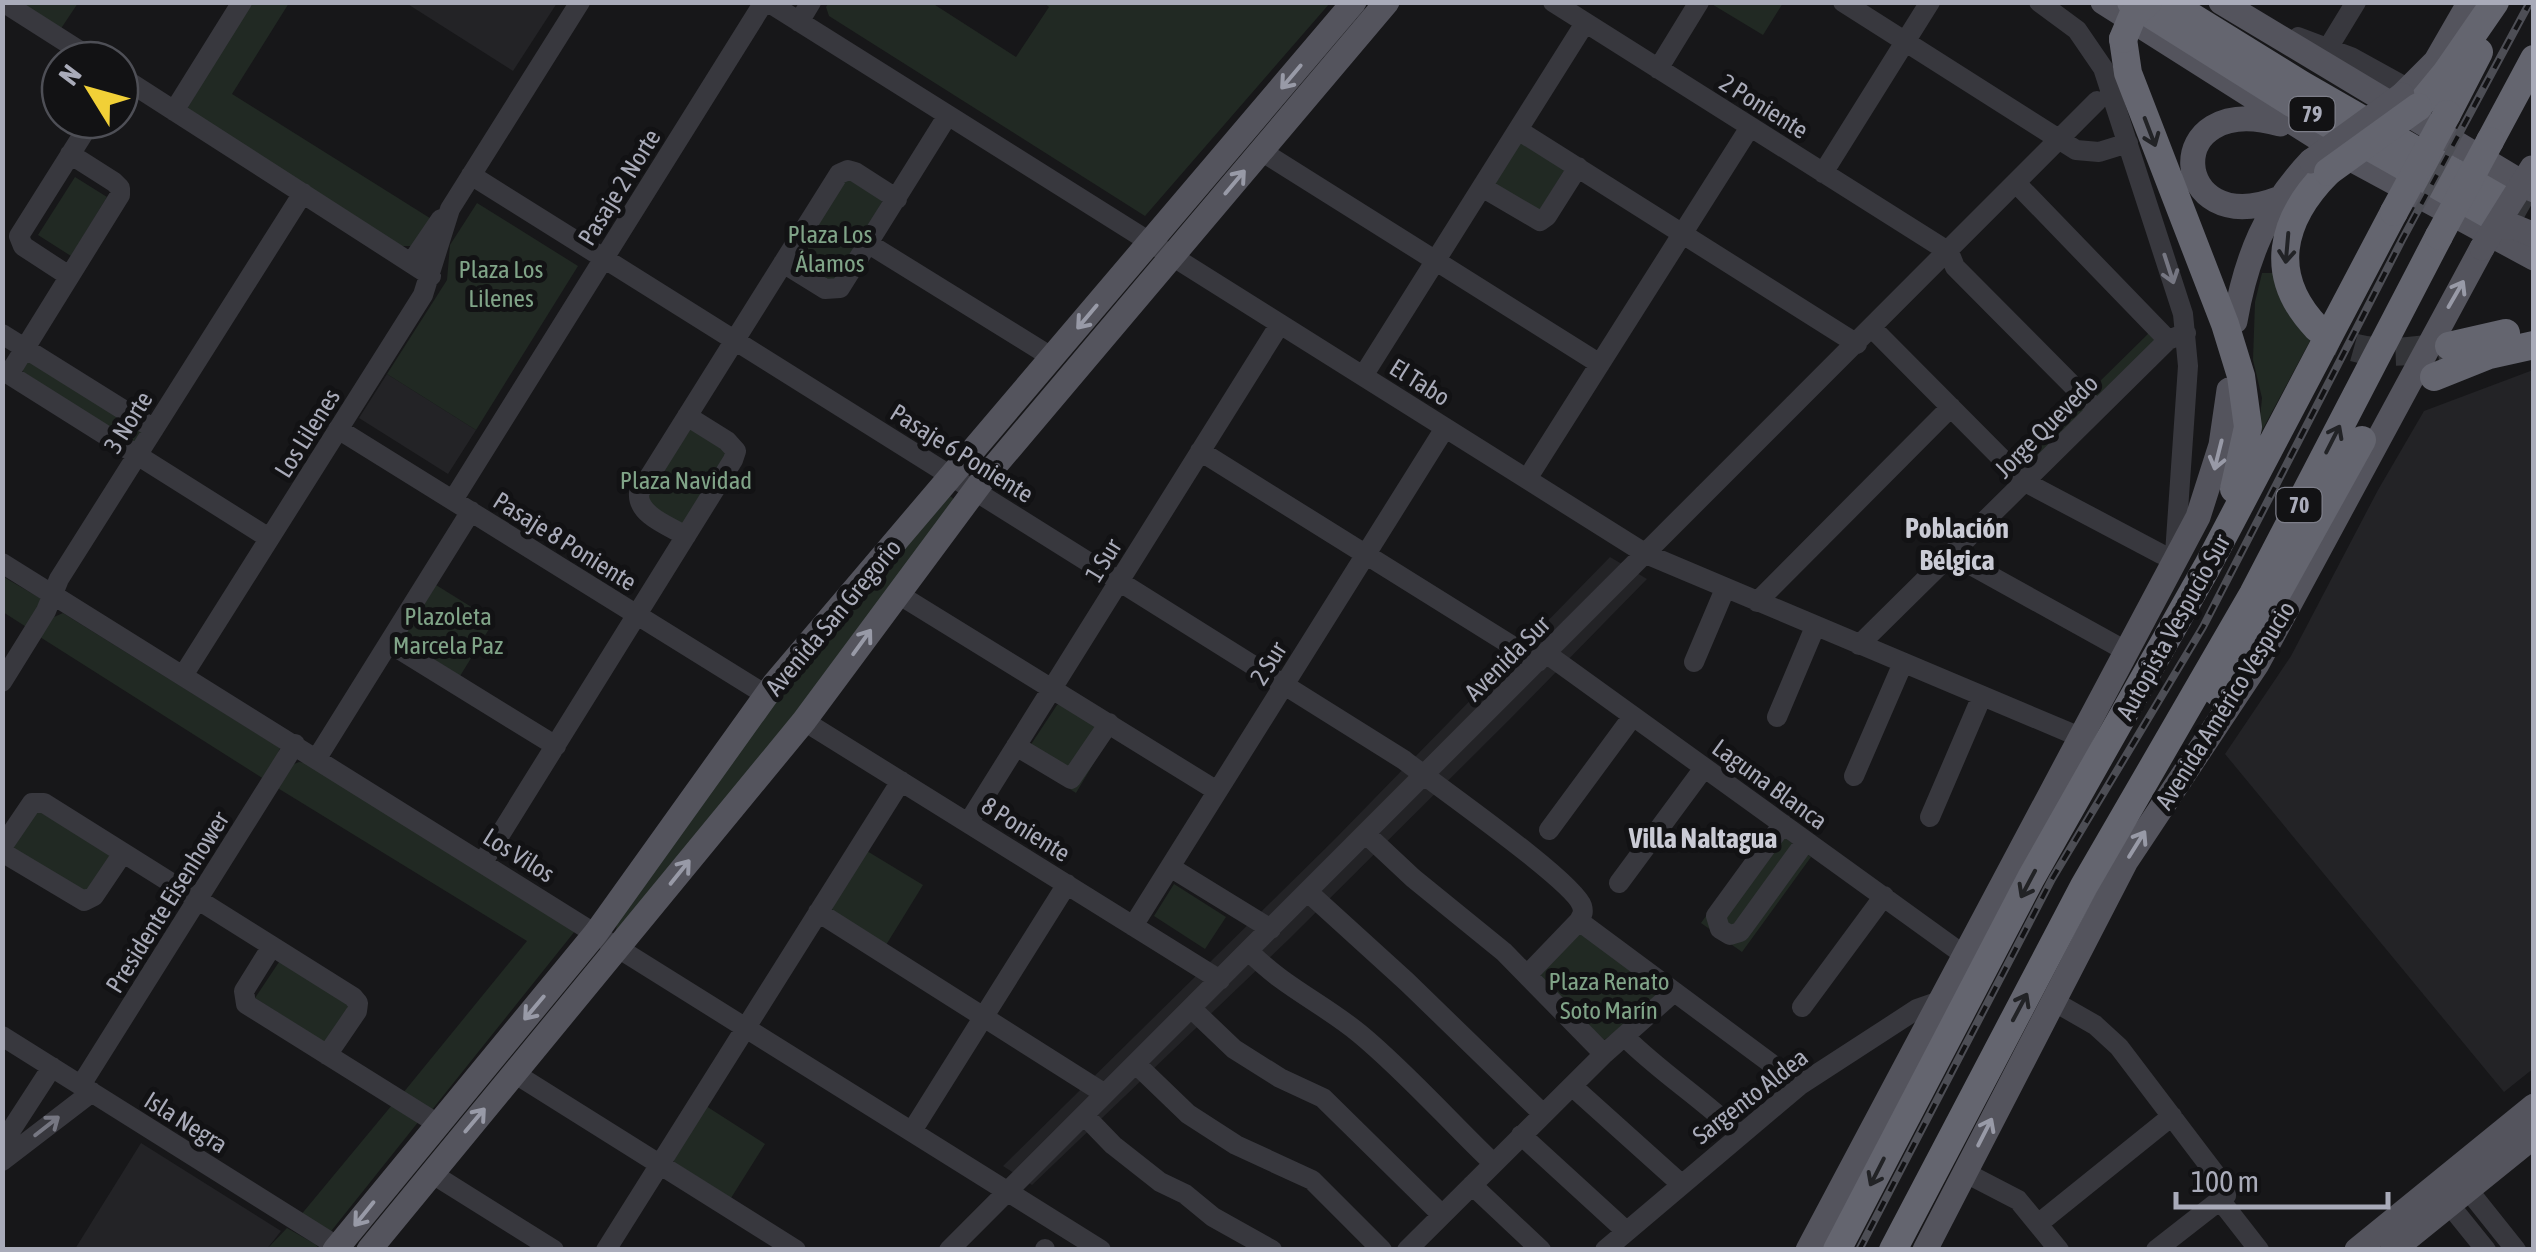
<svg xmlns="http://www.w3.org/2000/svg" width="2536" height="1252" viewBox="0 0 2536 1252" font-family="'Asap Condensed',sans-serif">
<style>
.built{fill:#232326}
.green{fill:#212923}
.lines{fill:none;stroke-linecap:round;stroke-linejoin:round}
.highway-tunnel{stroke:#343539;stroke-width:28;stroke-dasharray:28 14;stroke-linecap:butt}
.minor{stroke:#38383e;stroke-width:20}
.major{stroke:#54545d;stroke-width:25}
.highway{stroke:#64656f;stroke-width:28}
.rail-casing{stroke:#4d4e55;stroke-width:8}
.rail{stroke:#121214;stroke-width:4;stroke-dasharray:11;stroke-linecap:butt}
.major-bridge{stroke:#54545d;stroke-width:25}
.highway-bridge{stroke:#64656f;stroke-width:28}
.oneway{stroke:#989aa7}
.oneway2{stroke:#222326}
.oneway3{stroke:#767782}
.labels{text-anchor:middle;stroke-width:10;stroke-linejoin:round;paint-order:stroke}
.shield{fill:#121214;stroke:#7c7d88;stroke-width:2.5}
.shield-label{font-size:22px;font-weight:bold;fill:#a9abb9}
.street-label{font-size:25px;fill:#a9abb9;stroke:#121214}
.park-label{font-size:25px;fill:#80a488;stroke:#121214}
.neighbourhood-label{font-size:28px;font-weight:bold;fill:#cacbd5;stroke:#121214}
</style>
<rect width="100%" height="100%" fill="#171719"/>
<!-- built -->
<path class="built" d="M406,3H557L513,71Z
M2533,370L2534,1068L2504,1092L2225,754L2291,656L2378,490L2424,411Z
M387,374L476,430L448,474L359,418Z
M1610,557L1647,579L1509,720L1288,940L1032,1185L1003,1166L1334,840Z
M141,1143L281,1231L267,1249H75Z"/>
<!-- green -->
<path class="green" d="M829,2L932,3L1016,57L1049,7L1044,3H1330L1145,216L829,16L826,7Z
M17,3H78L60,30Z
M248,3H289L232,94L433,220L411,246H401L187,109Z
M1710,3H1783L1763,35Z
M1521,141L1565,169L1538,213L1494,185Z
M75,177L107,197L71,256L38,235Z
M848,179L883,200L836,284L797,264L796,255L842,182Z
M477,203L578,266L476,430L387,374L447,280L450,245Z
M2262,273H2275L2311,339L2258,438L2262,398L2253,360L2255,302Z
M2153,329L2167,343L2103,405L2090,391Z
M28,359L144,430L136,446L22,371Z
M2081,397L2095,411L2031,473L2018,459Z
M695,429L729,454L685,527L647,503L650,490L690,430Z
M950,496L955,500L850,647L616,931L617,921L778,696Z
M2,576L40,598L42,602L31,630L3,612Z
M436,585L494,621L460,676L402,639Z
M63,613L280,748L267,781L40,637L54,617Z
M1061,704L1111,734L1076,793L1022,758L1057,705Z
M299,762L306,763L575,931L431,1111L403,1093L527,941L276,787L292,765Z
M33,808L112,854L88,895L12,849Z
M1770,827L1811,857L1742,952L1701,923Z
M867,851L923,885L886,945L833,914L832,908Z
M1174,884L1226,917L1205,949L1154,916Z
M1581,929L1665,995L1604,1040L1540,980V966Z
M281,959L352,1005L327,1044L255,998Z
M392,1105L419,1121L328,1235L300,1216Z
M706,1106L765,1144L731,1198L674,1162V1157Z
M287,1228L315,1244L318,1247L267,1249Z"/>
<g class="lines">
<!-- highway-tunnel -->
<path class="highway-tunnel" d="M2502,200L2534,218
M2317,328C2357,361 2402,352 2449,346"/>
<!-- minor -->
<path class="minor" d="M3,2L94,60
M768,2L1646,554L2080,737
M1553,2L1949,252L1955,267L2097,410
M1843,2L2076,150L2099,152L2128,143
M2039,2L2077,30L2103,68L2183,314L2188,366L2175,554
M799,22L811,2
M2298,37L2351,57L2409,89
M2328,48L2356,2
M1658,69L1699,2
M120,76L431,276
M174,111L242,2
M1518,130L1857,344
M1261,151L1600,364
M1823,173L1930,2
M471,175L1404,760C1434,784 1574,881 1582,906C1584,913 1582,915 1579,921
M2017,184L2168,340
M1482,187L1540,221L1547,216L1578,167
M869,244L1053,358
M411,263L441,219
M783,263L825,289L840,288L948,115
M69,276L23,246L19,236L92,120
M1872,328L2025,482L2161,554
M2,334L154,429
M2,370L269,538
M9,374L120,195V188L114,182L70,154
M1363,376L1585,23
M338,429L766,695
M1200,451L1538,662
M1527,479L1750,127
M453,500L764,2
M686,536C669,526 637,515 639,493L839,174L848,170L855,172L897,199
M1951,554L2126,651
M2,563L1101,1250
M898,594L1217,791
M1757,602L1951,407
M389,643L556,746
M1859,645L2168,340L2186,333
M1547,654L1964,955
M1694,662L1725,589
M184,674L423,295L450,209L580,2
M2,682L46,611L59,579L303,193
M1777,717L1815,627
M804,721L1220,980
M1016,746L1071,779L1109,723
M317,758L471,511
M1854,776L1903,663
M1930,817L1982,696
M968,823L1280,324
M1783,824L1716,916L1720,929L1730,935L1740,932L1806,841
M1549,830L1633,716
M1366,834L1413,878L1504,952L1604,1054
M2,847L32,803H44L353,997L358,1003L357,1011L327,1055
M2,852L84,901L94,896L123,853
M483,862L733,460L736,451L727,441L687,416
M1170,867L1271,929
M1619,883L1704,768
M1308,892L1407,982L1543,1114
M818,912L1105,1094
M1579,921L1800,1085
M1133,926L1445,428
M272,946L244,991L246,1004L438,1124
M1249,951C1282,986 1324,1004 1360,1034C1407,1073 1449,1121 1493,1163
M1527,975L1579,921
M2053,1001L2095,1025L2119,1047L2223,1184L2226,1195L2220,1200
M1802,1007L1884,896
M1191,1008L1234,1049L1280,1078L1323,1098L1442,1215
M2,1036L343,1250
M1625,1037C1661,1073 1703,1099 1739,1134
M1136,1064L1188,1114L1236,1145L1312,1180L1382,1250
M514,1073L796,1250
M81,1085L295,744
M1572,1086L1681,1184
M1084,1115L1113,1145L1160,1182L1185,1194L1213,1217L1272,1250
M912,1131L1067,884
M1521,1135L1626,1231
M2,1144L52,1067
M2,1161L92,1092
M1964,1172L2018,1200L2059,1250
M431,1173L554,1250
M2461,1181L2516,1250
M1472,1185L1541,1250
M2440,1193L2486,1250
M2220,1200L2259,1250
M2038,1224L2172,1116
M1045,1249V1250
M606,1250L901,781
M949,1250L2097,101
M1407,1250L1604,1054L1674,992
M1605,1250L1800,1085L1917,1009L1940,1001
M2156,1250L2220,1200"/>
<!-- major -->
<path class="major" d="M2103,2L2351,159L2534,258
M2221,2L2534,190
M2402,95L2436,61L2470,2
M2278,199C2170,241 2158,90 2280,124
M2235,321C2246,258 2266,208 2311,161
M335,1250L596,933L775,683L1354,2
M369,1250L804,721L982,481L1387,2
M1808,1250L2198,517L2221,445L2229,390
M1925,1250L2126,861L2257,664L2482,248
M2357,1250L2534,1106
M2393,1250L2534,1136"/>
<!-- highway -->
<path class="highway" d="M2131,2L2290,102L2497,219
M2168,2L2302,85L2502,200
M2123,39L2128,73L2225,324L2241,376L2248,427L2234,489
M2418,107L2446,73L2495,2
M2447,114L2479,52
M2490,141L2534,59
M2317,328C2267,276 2280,220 2328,172
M2449,346L2506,333
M2434,377L2489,355L2534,345
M2217,692L2267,611L2362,440
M1837,1250L2031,878L2207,567L2394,212
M1893,1250L2084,886L2253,594L2439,236"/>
<!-- rail casing -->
<g class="rail-casing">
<path id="rail" d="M1859,1250L2052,879L2203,627L2402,240L2530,2"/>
</g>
<!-- rail -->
<use href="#rail" class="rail"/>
<!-- major-bridge -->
<path class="major-bridge" d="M2311,161L2402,95
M2496,227H2515L2534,235
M2482,248L2532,168"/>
<!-- highway-bridge -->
<path class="highway-bridge" d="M2123,39L2133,15L2148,2
M2328,172L2418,107
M2394,212L2447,114
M2439,236L2490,141"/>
</g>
<!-- one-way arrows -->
<defs><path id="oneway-shaft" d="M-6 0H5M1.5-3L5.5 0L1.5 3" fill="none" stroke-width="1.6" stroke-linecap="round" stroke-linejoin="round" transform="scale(2.5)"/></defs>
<g class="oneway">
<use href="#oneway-shaft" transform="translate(1291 77) rotate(130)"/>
<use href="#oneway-shaft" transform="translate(1235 182) rotate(-50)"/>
<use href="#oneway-shaft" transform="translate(2456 294) rotate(-60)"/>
<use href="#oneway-shaft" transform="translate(1087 317) rotate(130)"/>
<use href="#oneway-shaft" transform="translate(2218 455) rotate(104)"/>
<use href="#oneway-shaft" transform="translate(862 642) rotate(-54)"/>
<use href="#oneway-shaft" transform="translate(2137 844) rotate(-58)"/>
<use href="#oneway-shaft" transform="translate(680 872) rotate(-51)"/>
<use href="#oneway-shaft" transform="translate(534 1008) rotate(130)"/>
<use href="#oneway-shaft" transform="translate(475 1120) rotate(-50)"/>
<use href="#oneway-shaft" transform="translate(1985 1132) rotate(-63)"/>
<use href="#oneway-shaft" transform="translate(364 1214) rotate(129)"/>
</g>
<g class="oneway2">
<use href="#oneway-shaft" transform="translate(2150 132) rotate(69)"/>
<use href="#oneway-shaft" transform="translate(2287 248) rotate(95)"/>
<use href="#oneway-shaft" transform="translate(2333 439) rotate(-63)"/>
<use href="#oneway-shaft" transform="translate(2028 884) rotate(118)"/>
<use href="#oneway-shaft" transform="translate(2020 1007) rotate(-62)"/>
<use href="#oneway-shaft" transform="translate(1877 1172) rotate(117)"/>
</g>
<g class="oneway3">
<use href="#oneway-shaft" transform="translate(2169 269) rotate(72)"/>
<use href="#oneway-shaft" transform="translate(47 1126) rotate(-38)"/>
</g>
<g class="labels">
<!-- shield labels -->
<g class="shield">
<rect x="2289.5" y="97" width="45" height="34" rx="8"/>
<rect x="2276.5" y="488" width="45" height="34" rx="8"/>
</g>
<g class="shield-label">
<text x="2312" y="122">79</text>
<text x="2299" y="513">70</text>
</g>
<!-- street labels -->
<g class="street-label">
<text transform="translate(1764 106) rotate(32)" y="9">2 Poniente</text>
<text transform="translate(619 187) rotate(-58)" y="9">Pasaje 2 Norte</text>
<text transform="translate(1420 382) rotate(32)" y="9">El Tabo</text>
<text transform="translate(128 422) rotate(-58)" y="9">3 Norte</text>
<text transform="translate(2046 426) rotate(-45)" y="9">Jorge Quevedo</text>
<text transform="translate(307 433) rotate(-58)" y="9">Los Lilenes</text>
<text transform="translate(962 453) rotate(32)" y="9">Pasaje 6 Poniente</text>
<text transform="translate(565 541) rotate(32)" y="9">Pasaje 8 Poniente</text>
<text transform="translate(1103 560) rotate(-58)" y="9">1 Sur</text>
<text transform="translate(833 617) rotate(-50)" y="9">Avenida San Gregorio</text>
<text transform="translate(2173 627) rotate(-61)" y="9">Autopista Vespucio Sur</text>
<text transform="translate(1507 658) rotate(-45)" y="9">Avenida Sur</text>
<text transform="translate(1268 663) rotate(-58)" y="9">2 Sur</text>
<text transform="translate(2225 705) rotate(-58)" y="9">Avenida Américo Vespucio</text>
<text transform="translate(1770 784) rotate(36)" y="9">Laguna Blanca</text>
<text transform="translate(1026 829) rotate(32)" y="9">8 Poniente</text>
<text transform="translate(519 855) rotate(32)" y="9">Los Vilos</text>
<text transform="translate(167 902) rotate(-58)" y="9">Presidente Eisenhower</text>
<text transform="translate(1750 1096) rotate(-38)" y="9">Sargento Aldea</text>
<text transform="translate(186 1122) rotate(32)" y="9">Isla Negra</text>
</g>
<!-- park labels -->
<g class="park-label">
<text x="830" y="243">Plaza Los<tspan x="830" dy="29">Álamos</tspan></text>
<text x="501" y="278">Plaza Los<tspan x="501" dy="29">Lilenes</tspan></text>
<text x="686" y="489">Plaza Navidad</text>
<text x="448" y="625">Plazoleta<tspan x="448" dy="29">Marcela Paz</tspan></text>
<text x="1609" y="990">Plaza Renato<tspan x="1609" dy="29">Soto Marín</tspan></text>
</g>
<!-- neighbourhood labels -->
<g class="neighbourhood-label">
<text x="1957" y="538">Población<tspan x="1957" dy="32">Bélgica</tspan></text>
<text x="1703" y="848">Villa Naltagua</text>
</g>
</g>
<!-- border -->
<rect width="2536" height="1252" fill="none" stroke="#a9abb9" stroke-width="10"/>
<!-- north arrow -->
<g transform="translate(90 90) rotate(307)"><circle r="48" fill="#121214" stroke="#4e4f56" stroke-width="2.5"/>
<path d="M0-8L18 38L0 25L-18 38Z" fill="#f1d037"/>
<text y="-15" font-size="28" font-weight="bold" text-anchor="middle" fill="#a9abb9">N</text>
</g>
<!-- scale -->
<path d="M2176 1192v15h212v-15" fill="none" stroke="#a9abb9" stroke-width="5"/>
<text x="2191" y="1192" font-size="30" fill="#a9abb9" stroke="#121214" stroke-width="8" paint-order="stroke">100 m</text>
</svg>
